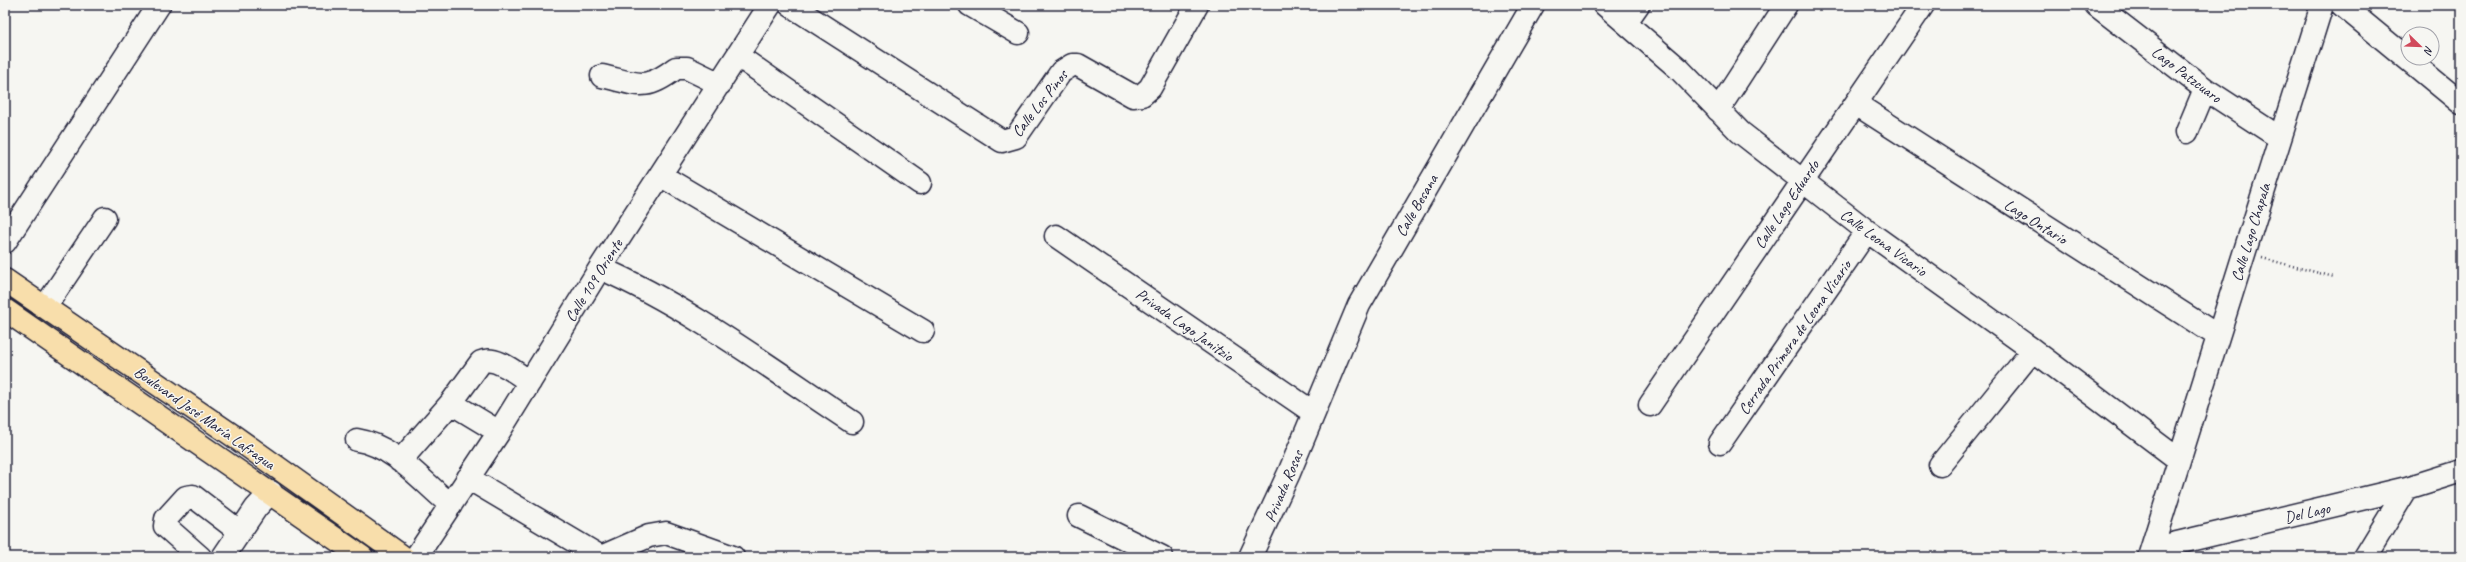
<svg xmlns="http://www.w3.org/2000/svg" width="2466" height="562" viewBox="0 0 2466 562" font-family="Caveat,sans-serif">
<style>
.lines{fill:none;stroke-linecap:round;stroke-linejoin:round}
.minor-casing{stroke:#22223b;stroke-width:25}
.major-casing{stroke:#22223b;stroke-width:25}
.path{stroke:#22223b;stroke-width:2.5;stroke-dasharray:1 3;stroke-linecap:butt}
.minor{stroke:#f6f6f2;stroke-width:22}
.major{stroke:#f8deab;stroke-width:22}
.labels{text-anchor:middle;stroke-width:3;stroke-linejoin:round;paint-order:stroke}
.street-label{font-size:16px;fill:#22223b;stroke:#f6f6f2}
</style>
<rect width="100%" height="100%" fill="#f6f6f2"/>
<filter id="ink" filterUnits="userSpaceOnUse"><feTurbulence type="fractalNoise" baseFrequency=".025" numOctaves="2"/><feDisplacementMap in="SourceGraphic" scale="8" xChannelSelector="R" yChannelSelector="G"/><feConvolveMatrix kernelMatrix="1 2 1 2 8 2 1 2 1" color-interpolation-filters="sRGB"/></filter>
<g filter="url(#ink)">
<g class="lines">
<!-- minor casing -->
<g class="minor-casing">
<path id="minor" d="M790,5L1002,141L1016,137L1061,72L1072,65H1078L1133,96L1142,95L1150,88L1197,5
M970,5L1018,33
M1605,5L1679,69L1740,132L1867,231L2033,350L2179,460
M2096,5L2205,89L2280,138
M2342,5L2461,103
M1626,22L1638,5
M738,56L920,183
M602,76C638,84 645,92 676,68H687L720,84
M1856,104L2218,336
M1718,110L1786,5
M2187,132L2205,89
M660,175L923,331
M1056,236L1314,413
M5,242L159,5
M600,268C689,307 770,368 852,422
M45,307L105,218
M451,403L481,362C496,355 517,374 530,382
M1650,405L1923,5
M357,440C395,446 422,482 451,505
M1720,443L1867,231
M400,461L451,403L499,432
M1940,465L2033,350
M468,478L601,557
M1079,516L1162,557
M2152,549L2407,488L2461,471
M200,557L165,526L166,519L186,497L193,496L240,532
M223,557L256,508L271,492
M416,557L499,432L600,268L770,5
M601,557L649,536L666,533L733,557
M1250,557L1289,473L1359,305L1533,5
M2149,557L2322,5
M2365,557L2407,488"/>
</g>
<!-- major casing -->
<g class="major-casing">
<path id="major" d="M5,280L232,435L403,557
M5,310L362,557"/>
</g>
<!-- path -->
<path class="path" d="M2262,258L2334,277"/>
<!-- minor -->
<use href="#minor" class="minor"/>
<!-- major -->
<use href="#major" class="major"/>
</g>
</g>
<g class="labels">
<!-- street labels -->
<g class="street-label">
<text transform="translate(2187 74) rotate(37)" y="6">Lago Patzcuaro</text>
<text transform="translate(1039 103) rotate(-52)" y="6">Calle Los Pinos</text>
<text transform="translate(1786 204) rotate(-56)" y="6">Calle Lago Eduardo</text>
<text transform="translate(1416 205) rotate(-60)" y="6">Calle Besana</text>
<text transform="translate(2036 221) rotate(32)" y="6">Lago Ontario</text>
<text transform="translate(2250 232) rotate(-73)" y="6">Calle Lago Chapala</text>
<text transform="translate(1884 242) rotate(36)" y="6">Calle Leona Vicario</text>
<text transform="translate(593 280) rotate(-58)" y="6">Calle 109 Oriente</text>
<text transform="translate(1185 324) rotate(35)" y="6">Privada Lago Janitzio</text>
<text transform="translate(1794 337) rotate(-55)" y="6">Cerrada Primera de Leona Vicario</text>
<text transform="translate(205 417) rotate(35)" y="6">Boulevard José María Lafragua</text>
<text transform="translate(1283 486) rotate(-67)" y="6">Privada Rosas</text>
<text transform="translate(2307 512) rotate(-13)" y="6">Del Lago</text>
</g>
</g>
<!-- margin -->
<rect width="2466" height="562" fill="none" stroke="#f6f6f2" stroke-width="20"/>
<rect x="10" y="10" width="2446" height="542" fill="none" stroke="#22223b" stroke-width="1.5" filter="url(#ink)"/>
<!-- north arrow -->
<g transform="translate(2420 46) rotate(113)"><circle r="19" fill="#f6f6f2" stroke="#a1a1a9"/>
<path d="M0-3L7 15L0 10L-7 15Z" fill="#d1495b"/>
<text y="-6" font-size="11" font-weight="bold" text-anchor="middle" fill="#22223b">N</text>
</g>
</svg>
